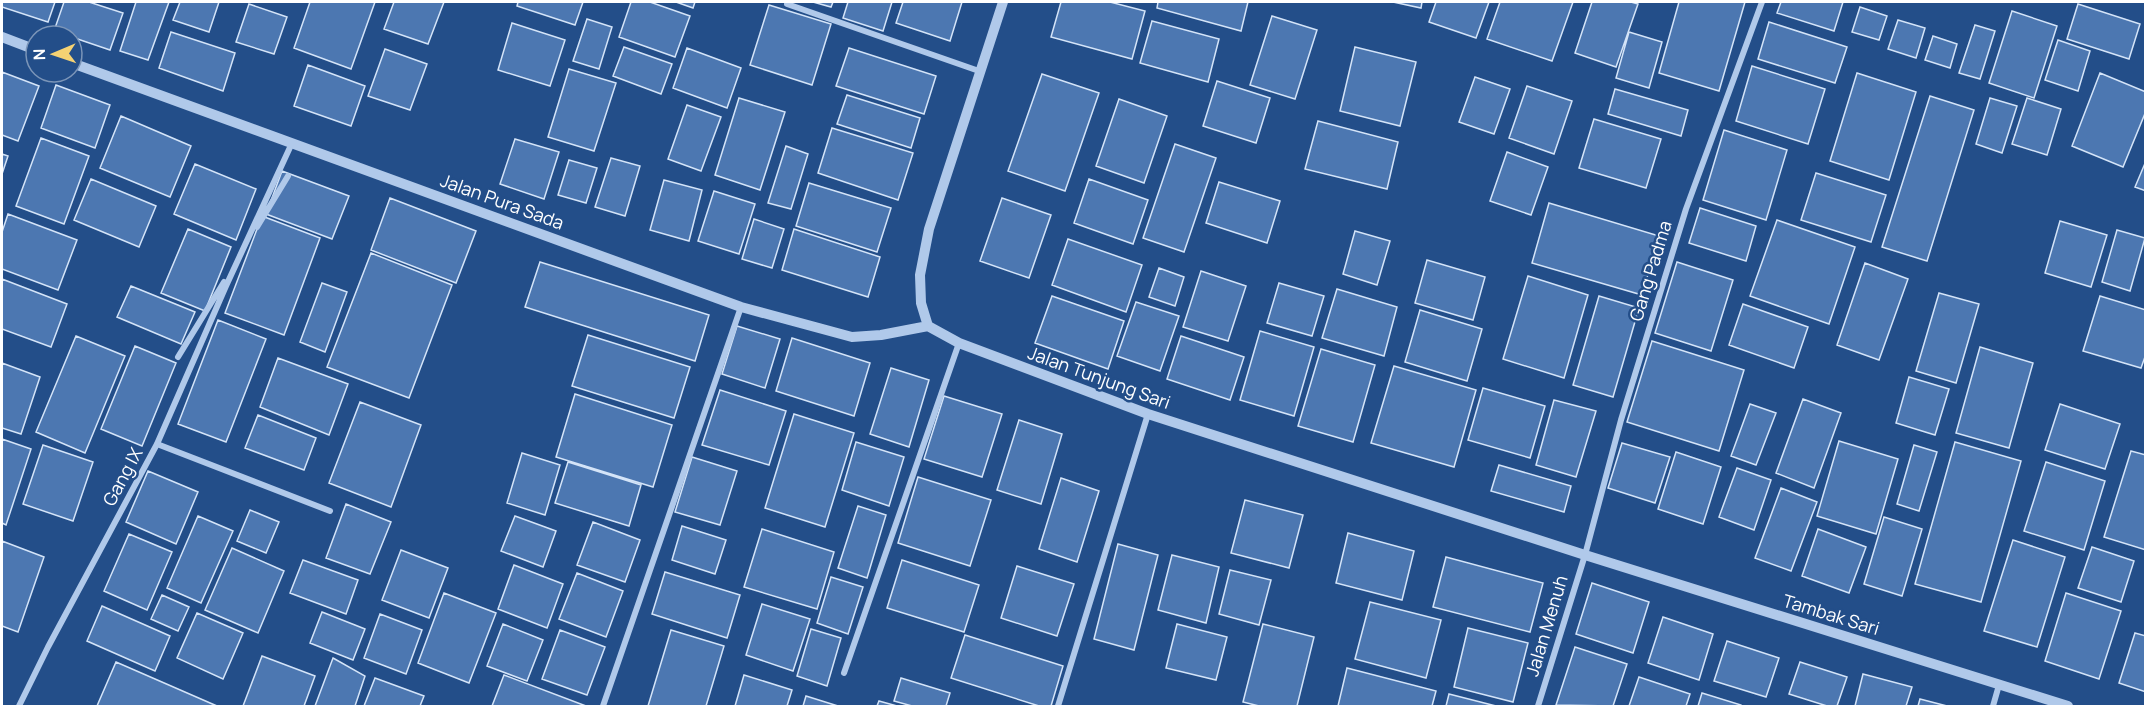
<svg xmlns="http://www.w3.org/2000/svg" width="2147" height="708" viewBox="0 0 2147 708" font-family="Manrope,sans-serif">
<style>
.building{fill:#4c77b1;stroke:#d4e4f8;stroke-width:1.5}
.lines{fill:none;stroke-linecap:round;stroke-linejoin:round}
.minor{stroke:#b0c9ea;stroke-width:6}
.tertiary{stroke:#b0c9ea;stroke-width:10}
.labels{text-anchor:middle;stroke-width:5;stroke-linejoin:round;paint-order:stroke}
.street-label{font-size:18px;fill:#fff;stroke:#234e89}
</style>
<rect width="100%" height="100%" fill="#234e89"/>
<!-- building -->
<path class="building" d="M2,2H55L48,22L2,7Z
M64,2H89L123,13L110,50L54,31Z
M136,2H169L148,60L120,51Z
M180,2H219L209,32L173,20Z
M310,2H375L351,69L294,48Z
M394,2H444L428,44L384,29Z
M518,2H583L575,25L517,6Z
M631,2H650L690,16L675,57L619,37Z
M676,2H695L693,8Z
M813,2H833L831,7Z
M848,2H892L883,31L843,18Z
M903,2H962L950,41L896,23Z
M1061,2H1110L1145,11L1132,59L1051,37Z
M1158,2H1248L1241,31L1157,8Z
M1393,2H1422L1421,8Z
M1436,2H1489L1476,38L1429,22Z
M1500,2H1573L1552,61L1487,39Z
M1592,2H1631L1638,4L1616,67L1575,53Z
M1679,2H1745L1719,91L1659,73Z
M1781,2H1843L1834,31L1777,13Z
M249,4L287,17L274,54L236,42Z
M2078,4L2140,24L2129,59L2067,39Z
M769,5L831,24L812,85L750,65Z
M1860,7L1887,16L1879,40L1852,32Z
M2012,11L2057,26L2034,98L1989,83Z
M1272,16L1317,30L1295,99L1250,85Z
M587,19L612,27L599,69L573,61Z
M1898,20L1925,28L1916,58L1888,49Z
M1152,21L1219,39L1208,82L1140,63Z
M1769,22L1847,47L1835,83L1758,59Z
M512,23L565,40L550,86L498,70Z
M1975,25L1995,31L1980,79L1959,73Z
M171,32L235,53L223,91L159,68Z
M1629,32L1662,42L1649,88L1616,78Z
M1933,36L1957,44L1950,68L1925,60Z
M2058,40L2090,51L2078,91L2045,80Z
M624,47L672,64L661,94L613,76Z
M1355,47L1416,62L1400,126L1340,111Z
M687,48L741,68L727,108L673,88Z
M849,48L936,76L924,114L836,86Z
M385,49L427,64L410,110L368,96Z
M308,65L365,86L351,126L294,106Z
M1752,66L1825,89L1808,144L1736,121Z
M569,69L616,83L594,151L548,137Z
M2,72L39,86L18,141L2,135Z
M1857,73L1916,92L1889,180L1830,161Z
M2100,73L2146,92V111L2123,167L2072,146Z
M1042,74L1099,93L1065,191L1008,171Z
M1475,77L1510,89L1494,134L1459,122Z
M1217,81L1270,98L1256,143L1203,126Z
M56,85L110,105L95,148L41,128Z
M1527,86L1572,101L1554,154L1509,138Z
M1615,89L1688,110L1681,136L1608,114Z
M847,95L920,118L911,148L837,124Z
M1930,96L1974,110L1927,261L1882,247Z
M739,98L785,112L760,190L715,175Z
M1990,98L2017,106L2002,153L1976,144Z
M2027,98L2061,109L2047,155L2012,144Z
M1119,99L1167,116L1144,183L1096,166Z
M687,105L721,117L701,171L668,159Z
M121,116L191,146L170,197L100,168Z
M1594,119L1661,139L1646,188L1579,168Z
M1318,121L1398,142L1387,189L1305,169Z
M832,128L913,153L898,200L818,173Z
M1724,130L1787,150L1766,220L1703,200Z
M41,138L89,156L64,224L16,206Z
M515,139L559,152L544,199L500,184Z
M1175,144L1216,158L1184,252L1143,238Z
M786,146L808,154L791,209L768,203Z
M1507,152L1548,167L1531,215L1490,201Z
M2,154L8,156L2,174Z
M611,158L640,166L625,216L595,207Z
M569,160L597,168L586,203L558,195Z
M2146,161V191L2135,187Z
M195,164L256,189L236,240L174,214Z
M282,171L349,196L332,239L266,214Z
M1816,173L1886,195L1871,242L1801,220Z
M91,179L156,206L139,247L74,220Z
M1089,179L1148,200L1133,244L1074,223Z
M664,180L702,190L689,241L650,230Z
M1219,182L1280,201L1267,243L1206,223Z
M809,183L891,208L877,252L796,226Z
M714,191L755,204L739,254L698,241Z
M390,198L476,231L456,283L371,250Z
M1002,198L1051,215L1029,278L980,261Z
M1549,203L1659,236L1642,295L1532,263Z
M1700,208L1756,226L1746,261L1689,243Z
M8,214L77,240L58,290L2,269V232Z
M262,216L320,238L284,335L225,313Z
M754,219L784,229L772,268L742,259Z
M1777,220L1855,247L1829,324L1750,296Z
M2060,221L2107,235L2091,287L2045,273Z
M188,229L231,247L205,311L161,293Z
M794,229L880,257L868,297L782,270Z
M2117,230L2145,238L2130,291L2102,282Z
M1355,231L1390,241L1377,285L1343,274Z
M1068,239L1142,265L1126,312L1052,285Z
M371,253L452,285L409,398L327,367Z
M1427,260L1485,277L1473,320L1415,303Z
M540,262L709,315L695,361L525,307Z
M1677,262L1733,280L1711,351L1655,333Z
M1865,263L1908,279L1879,360L1837,345Z
M1159,268L1184,277L1175,306L1149,297Z
M1201,271L1246,286L1228,341L1183,327Z
M1528,276L1588,295L1564,378L1503,359Z
M2,279L67,304L51,347L2,329Z
M322,283L347,292L325,352L300,342Z
M1279,283L1324,296L1312,336L1267,323Z
M131,286L195,312L181,344L117,317Z
M1337,289L1397,307L1384,356L1322,338Z
M1939,293L1979,304L1956,383L1916,371Z
M1052,296L1124,321L1108,369L1035,343Z
M1599,296L1639,308L1613,397L1573,385Z
M2100,296L2146,310V354L2141,368L2083,351Z
M1136,302L1179,316L1160,371L1117,356Z
M1743,304L1808,327L1794,368L1729,345Z
M1420,310L1482,329L1467,381L1405,362Z
M218,320L266,339L226,442L178,424Z
M737,326L780,339L765,388L722,374Z
M1260,331L1314,347L1294,416L1240,400Z
M588,335L690,367L674,418L572,386Z
M76,336L125,356L85,453L36,432Z
M1181,336L1244,357L1230,400L1167,379Z
M792,338L870,363L854,416L776,391Z
M1652,341L1744,370L1719,451L1627,422Z
M135,346L176,363L142,446L101,429Z
M1980,347L2033,363L2009,448L1956,433Z
M1321,349L1375,365L1353,442L1298,426Z
M278,358L348,384L329,435L260,407Z
M2,363L40,377L21,434L2,428Z
M1394,366L1476,390L1454,467L1371,443Z
M891,368L929,380L909,447L870,434Z
M1909,377L1949,389L1935,435L1896,423Z
M1483,388L1545,406L1530,458L1468,440Z
M720,390L786,411L769,465L702,445Z
M575,394L672,425L653,487L556,457Z
M944,396L1002,414L982,477L924,459Z
M1803,399L1841,413L1814,488L1776,473Z
M1554,400L1596,411L1576,477L1536,465Z
M360,402L421,425L391,507L329,483Z
M1750,404L1776,413L1756,465L1731,456Z
M2060,404L2120,424L2105,469L2045,450Z
M794,414L854,433L825,527L765,508Z
M258,415L316,438L304,470L245,448Z
M1019,420L1062,434L1041,504L997,490Z
M2,439L31,449L6,525L2,523Z
M1839,441L1898,459L1876,534L1817,516Z
M856,442L904,457L889,506L842,490Z
M1955,442L2021,461L1981,602L1915,584Z
M1622,443L1670,457L1655,503L1608,488Z
M43,445L93,462L73,521L23,504Z
M1914,445L1937,452L1919,511L1897,504Z
M2131,451L2146,455V550L2104,537Z
M1676,452L1721,467L1703,524L1658,509Z
M522,453L560,465L545,515L507,503Z
M692,457L737,471L720,525L675,512Z
M568,462L641,485L629,526L555,503Z
M2046,462L2105,481L2084,550L2024,531Z
M1499,465L1571,486L1564,512L1491,491Z
M1737,468L1771,480L1754,530L1719,517Z
M148,471L198,492L176,544L126,522Z
M918,477L991,500L970,566L898,543Z
M1061,478L1099,491L1077,562L1039,549Z
M1781,488L1817,502L1791,571L1755,558Z
M1245,500L1303,515L1289,568L1231,553Z
M346,504L391,522L370,574L326,558Z
M858,506L886,515L867,578L838,568Z
M250,510L279,522L266,553L237,541Z
M198,516L233,531L201,603L167,588Z
M515,516L556,531L543,567L501,551Z
M1884,517L1922,529L1902,596L1864,584Z
M593,522L640,540L625,582L577,565Z
M682,526L726,540L715,574L672,560Z
M762,529L834,552L817,609L744,587Z
M1818,529L1866,547L1849,593L1802,576Z
M1348,533L1414,551L1402,600L1336,583Z
M129,534L172,552L147,610L104,591Z
M2013,540L2065,557L2037,647L1984,631Z
M2,541L44,557L18,632L2,626Z
M1118,544L1158,555L1134,650L1094,639Z
M2092,547L2134,561L2121,602L2078,588Z
M232,548L284,571L258,633L205,610Z
M401,550L448,568L429,618L382,600Z
M1172,555L1219,567L1206,623L1158,610Z
M1446,557L1543,583L1530,632L1433,607Z
M303,560L358,580L346,614L290,593Z
M902,560L979,585L964,632L887,608Z
M514,565L563,584L547,628L498,609Z
M1017,566L1074,584L1057,636L1001,618Z
M1230,570L1271,580L1259,625L1219,614Z
M665,572L740,595L727,638L652,614Z
M577,573L623,591L606,637L559,619Z
M831,577L863,587L848,634L817,623Z
M1592,583L1649,602L1633,653L1576,634Z
M444,593L496,613L469,683L418,663Z
M2066,593L2121,611L2099,679L2045,661Z
M162,595L189,607L178,631L151,619Z
M1370,602L1441,620L1426,678L1355,659Z
M762,604L810,619L793,671L746,655Z
M102,606L170,636L155,671L87,641Z
M322,612L365,629L353,660L310,643Z
M197,613L243,633L223,679L177,658Z
M380,614L422,630L406,674L364,658Z
M1663,617L1713,634L1699,680L1648,663Z
M503,624L543,640L527,681L487,666Z
M1177,624L1227,637L1216,680L1166,668Z
M1263,624L1314,637L1297,706H1259L1243,702Z
M1468,628L1528,643L1513,702L1454,687Z
M811,629L841,638L827,686L797,676Z
M560,630L605,647L587,695L542,679Z
M671,630L724,646L706,706H648Z
M2135,633L2146,636V692L2119,683Z
M965,635L1063,666L1051,706H1039L951,678Z
M1727,641L1779,658L1766,697L1714,681Z
M1575,647L1627,664L1613,706L1556,705Z
M262,656L315,676L304,706H243Z
M333,658L365,676L355,706H315Z
M116,662L217,706H97Z
M1800,662L1847,677L1837,706H1827L1789,694Z
M1347,668L1436,691L1432,706H1338Z
M1863,674L1912,687L1906,706H1855Z
M504,675L586,706H492Z
M744,675L792,690L787,706H735Z
M1639,677L1690,694L1686,706H1629Z
M375,678L424,696L420,706H364Z
M901,678L950,693L946,706H912L894,701Z
M1702,693L1741,705V706H1698Z
M1449,694L1496,706H1446Z
M806,696L838,706H803Z
M1920,699L1947,706H1918Z
M879,701L897,706H877Z"/>
<g class="lines">
<!-- minor -->
<path class="minor" d="M787,4L979,71
M257,227L288,176
M178,357L224,282
M157,444L330,511
M844,673L959,343
M19,706L48,647L157,444L226,286L292,143
M603,706L741,307
M1058,706L1148,414
M1538,706L1585,555L1621,420L1686,209L1762,2
M1993,706L1999,685"/>
<!-- tertiary -->
<path class="tertiary" d="M1003,2L929,229L920,275L921,303L928,326L959,343L1148,414L1585,555L2068,706
M2,37L36,50
M72,63L741,307L852,337L881,335L928,326"/>
</g>
<g class="labels">
<!-- street labels -->
<g class="street-label">
<text transform="translate(502 202) rotate(20)" y="6">Jalan Pura Sada</text>
<text transform="translate(1651 271) rotate(-73)" y="6">Gang Padma</text>
<text transform="translate(1099 378) rotate(20)" y="6">Jalan Tunjung Sari</text>
<text transform="translate(123 477) rotate(-62)" y="6">Gang IX</text>
<text transform="translate(1831 615) rotate(17)" y="6">Tambak Sari</text>
<text transform="translate(1547 626) rotate(-73)" y="6">Jalan Menuh</text>
</g>
</g>
<!-- border -->
<rect width="2147" height="708" fill="none" stroke="#ffffff" stroke-width="6"/>
<!-- north arrow -->
<g transform="translate(54 54) rotate(268)"><circle r="28" fill="#234e89" stroke="#7b95b8" stroke-width="1.5"/>
<path d="M0-4.5L10 22L0 15L-10 22Z" fill="#f5d273"/>
<text y="-9" font-size="16" font-weight="bold" text-anchor="middle" fill="#ffffff">N</text>
</g>
</svg>
